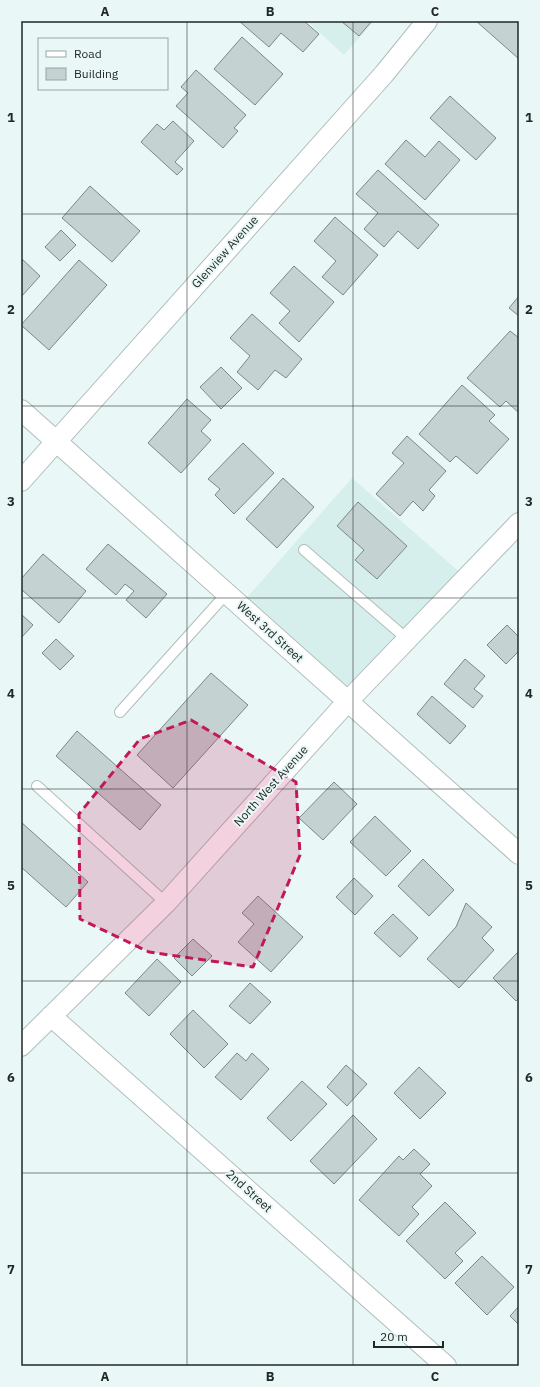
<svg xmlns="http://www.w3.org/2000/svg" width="540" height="1387" viewBox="0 0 540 1387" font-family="'IBM Plex Sans',sans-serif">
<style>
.built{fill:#d6efed}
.building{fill:#c4d3d1;stroke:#7b8887}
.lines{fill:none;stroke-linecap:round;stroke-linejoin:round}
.lane-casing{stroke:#afbebc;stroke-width:12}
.street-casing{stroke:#afbebc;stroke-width:22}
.lane{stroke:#fff;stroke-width:10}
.street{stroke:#fff;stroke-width:20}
.marked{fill:#c2185b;fill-opacity:0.2;stroke:#c2185b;stroke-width:3;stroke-dasharray:8 5;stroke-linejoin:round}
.grid{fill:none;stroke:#222727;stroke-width:1;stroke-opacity:0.55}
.labels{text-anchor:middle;stroke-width:4;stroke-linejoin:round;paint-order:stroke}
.street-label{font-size:12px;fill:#222727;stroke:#e9f8f6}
.neatline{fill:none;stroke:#222727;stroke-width:1.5}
.grid-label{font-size:13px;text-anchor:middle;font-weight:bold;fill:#222727}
</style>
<rect width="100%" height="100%" fill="#e9f8f6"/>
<!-- built -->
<path class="built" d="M307,21H374L344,55Z
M352,478L463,575L337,706L235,611Z"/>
<!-- building -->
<path class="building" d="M239,21H304L319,34L303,52L281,33L269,47Z
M341,21H372L359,36Z
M476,21H519V59Z
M242,37L283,74L255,105L214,69Z
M196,70L246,115L234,128L238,131L223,148L176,106L188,93L181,87Z
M450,96L496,138L476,160L430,118Z
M173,121L194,141L175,162L183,169L177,175L141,142L157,124L164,130Z
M406,140L425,157L439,141L460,160L425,200L385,164Z
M378,170L439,225L418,249L398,231L384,247L364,229L378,213L356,194Z
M90,186L140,231L112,262L62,218Z
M335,217L378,255L343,295L322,277L336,261L314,241Z
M61,230L76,245L60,261L45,247Z
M21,258L40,276L21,297Z
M79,260L107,285L49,350L21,325Z
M294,266L334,302L299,342L279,323L290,311L270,293Z
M519,296V316L509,308Z
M252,314L302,359L286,378L275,370L258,390L237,372L250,356L230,338Z
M510,331L519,338V413L506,401L500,407L467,378Z
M221,367L242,388L221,409L200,387Z
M462,385L495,415L489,421L509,439L477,474L456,456L450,462L419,434Z
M187,399L211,420L201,431L211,440L181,473L148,443Z
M407,436L446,471L429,490L435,496L423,511L413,501L400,516L376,494L404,463L392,453Z
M243,443L274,473L234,514L215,495L220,489L208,479Z
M283,478L314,507L277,548L246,519Z
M358,502L407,546L377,579L355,560L364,550L337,526Z
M108,544L167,594L146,618L126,600L134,591L125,584L116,595L86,569Z
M43,554L86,591L59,623L21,589V579Z
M21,614L33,625L21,638Z
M507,625L519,637V651L506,664L487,645Z
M56,639L74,656L60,670L42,653Z
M465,659L485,676L474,689L483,696L473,708L444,684Z
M211,673L248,705L173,788L137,755Z
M432,696L466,726L450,744L417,714Z
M77,731L161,805L140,830L56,756Z
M334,782L357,804L323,840L299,818Z
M375,816L411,851L386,876L350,842Z
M21,822L88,882L66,907L21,867Z
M423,859L454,890L429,916L398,886Z
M354,878L373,896L355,915L336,897Z
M258,896L303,937L271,972L238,942L254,924L242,913Z
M466,903L492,927L482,938L494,950L459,988L427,959L456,927Z
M393,914L418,938L400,957L374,933Z
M193,939L212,956L192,976L174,958Z
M519,951V998L516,1001L493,978Z
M157,959L181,982L149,1016L125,993Z
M250,983L271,1002L250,1024L229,1006Z
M193,1010L228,1044L204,1068L170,1034Z
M237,1053L246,1061L252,1053L269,1069L241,1100L215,1077Z
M346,1065L367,1084L347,1106L327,1087Z
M419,1067L446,1093L420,1119L394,1093Z
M302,1081L327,1104L291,1141L267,1118Z
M353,1115L377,1139L334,1184L310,1161Z
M414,1149L430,1164L420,1174L432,1186L412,1207L419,1214L399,1236L359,1200L399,1156L403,1160Z
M445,1202L476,1233L455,1253L463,1261L445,1279L406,1241Z
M482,1256L514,1287L487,1315L455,1283Z
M519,1306V1325L510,1316Z"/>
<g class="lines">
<!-- lane casing -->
<g class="lane-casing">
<path id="lane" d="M304,550L407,639
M120,712L227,593
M37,786L166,903"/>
</g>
<!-- street casing -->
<g class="street-casing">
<path id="street" d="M21,410L519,854
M21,481L384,74L427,21
M51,1016L446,1366
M21,1046L166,903L347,702L519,523"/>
</g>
<!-- lane -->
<use href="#lane" class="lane"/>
<!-- street -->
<use href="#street" class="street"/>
</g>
<!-- marked area -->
<path class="marked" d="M191,720L296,782L300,855L253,967L149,952L80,919L79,814L140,739Z"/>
<!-- grid -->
<path class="grid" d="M187,21V1366M353,21V1366M21,214H519M21,406H519M21,598H519M21,789H519M21,981H519M21,1173H519"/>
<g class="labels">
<!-- street labels -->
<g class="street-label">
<text transform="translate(225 252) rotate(-48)" y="4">Glenview Avenue</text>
<text transform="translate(270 632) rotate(42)" y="4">West 3rd Street</text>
<text transform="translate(271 786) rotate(-48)" y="4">North West Avenue</text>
<text transform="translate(249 1191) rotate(42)" y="4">2nd Street</text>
</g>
</g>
<!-- border -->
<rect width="540" height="1387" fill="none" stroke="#e9f8f6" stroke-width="44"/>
<!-- legend -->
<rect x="38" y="38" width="130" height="52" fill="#e9f8f6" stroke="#99a4a3"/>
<rect x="46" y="51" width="20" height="6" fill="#ffffff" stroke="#99a4a3"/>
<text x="74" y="58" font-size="12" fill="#222727">Road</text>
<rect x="46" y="68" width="20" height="12" fill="#c4d3d1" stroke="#99a4a3"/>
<text x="74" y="78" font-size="12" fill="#222727">Building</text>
<!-- scale -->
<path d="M374 1341v6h69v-6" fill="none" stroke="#222727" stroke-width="2"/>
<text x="380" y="1341" font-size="12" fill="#222727" stroke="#e9f8f6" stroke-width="3" paint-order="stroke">20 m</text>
<rect x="22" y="22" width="496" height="1343" class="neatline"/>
<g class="grid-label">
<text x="105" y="16">A</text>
<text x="270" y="16">B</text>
<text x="435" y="16">C</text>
<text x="11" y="122">1</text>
<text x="529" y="122">1</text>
<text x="11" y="314">2</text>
<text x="529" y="314">2</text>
<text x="11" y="506">3</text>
<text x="529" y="506">3</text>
<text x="11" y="698">4</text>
<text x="529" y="698">4</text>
<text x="11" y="890">5</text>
<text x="529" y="890">5</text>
<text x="11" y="1082">6</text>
<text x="529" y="1082">6</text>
<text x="11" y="1274">7</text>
<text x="529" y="1274">7</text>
<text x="105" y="1381">A</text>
<text x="270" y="1381">B</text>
<text x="435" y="1381">C</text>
</g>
</svg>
